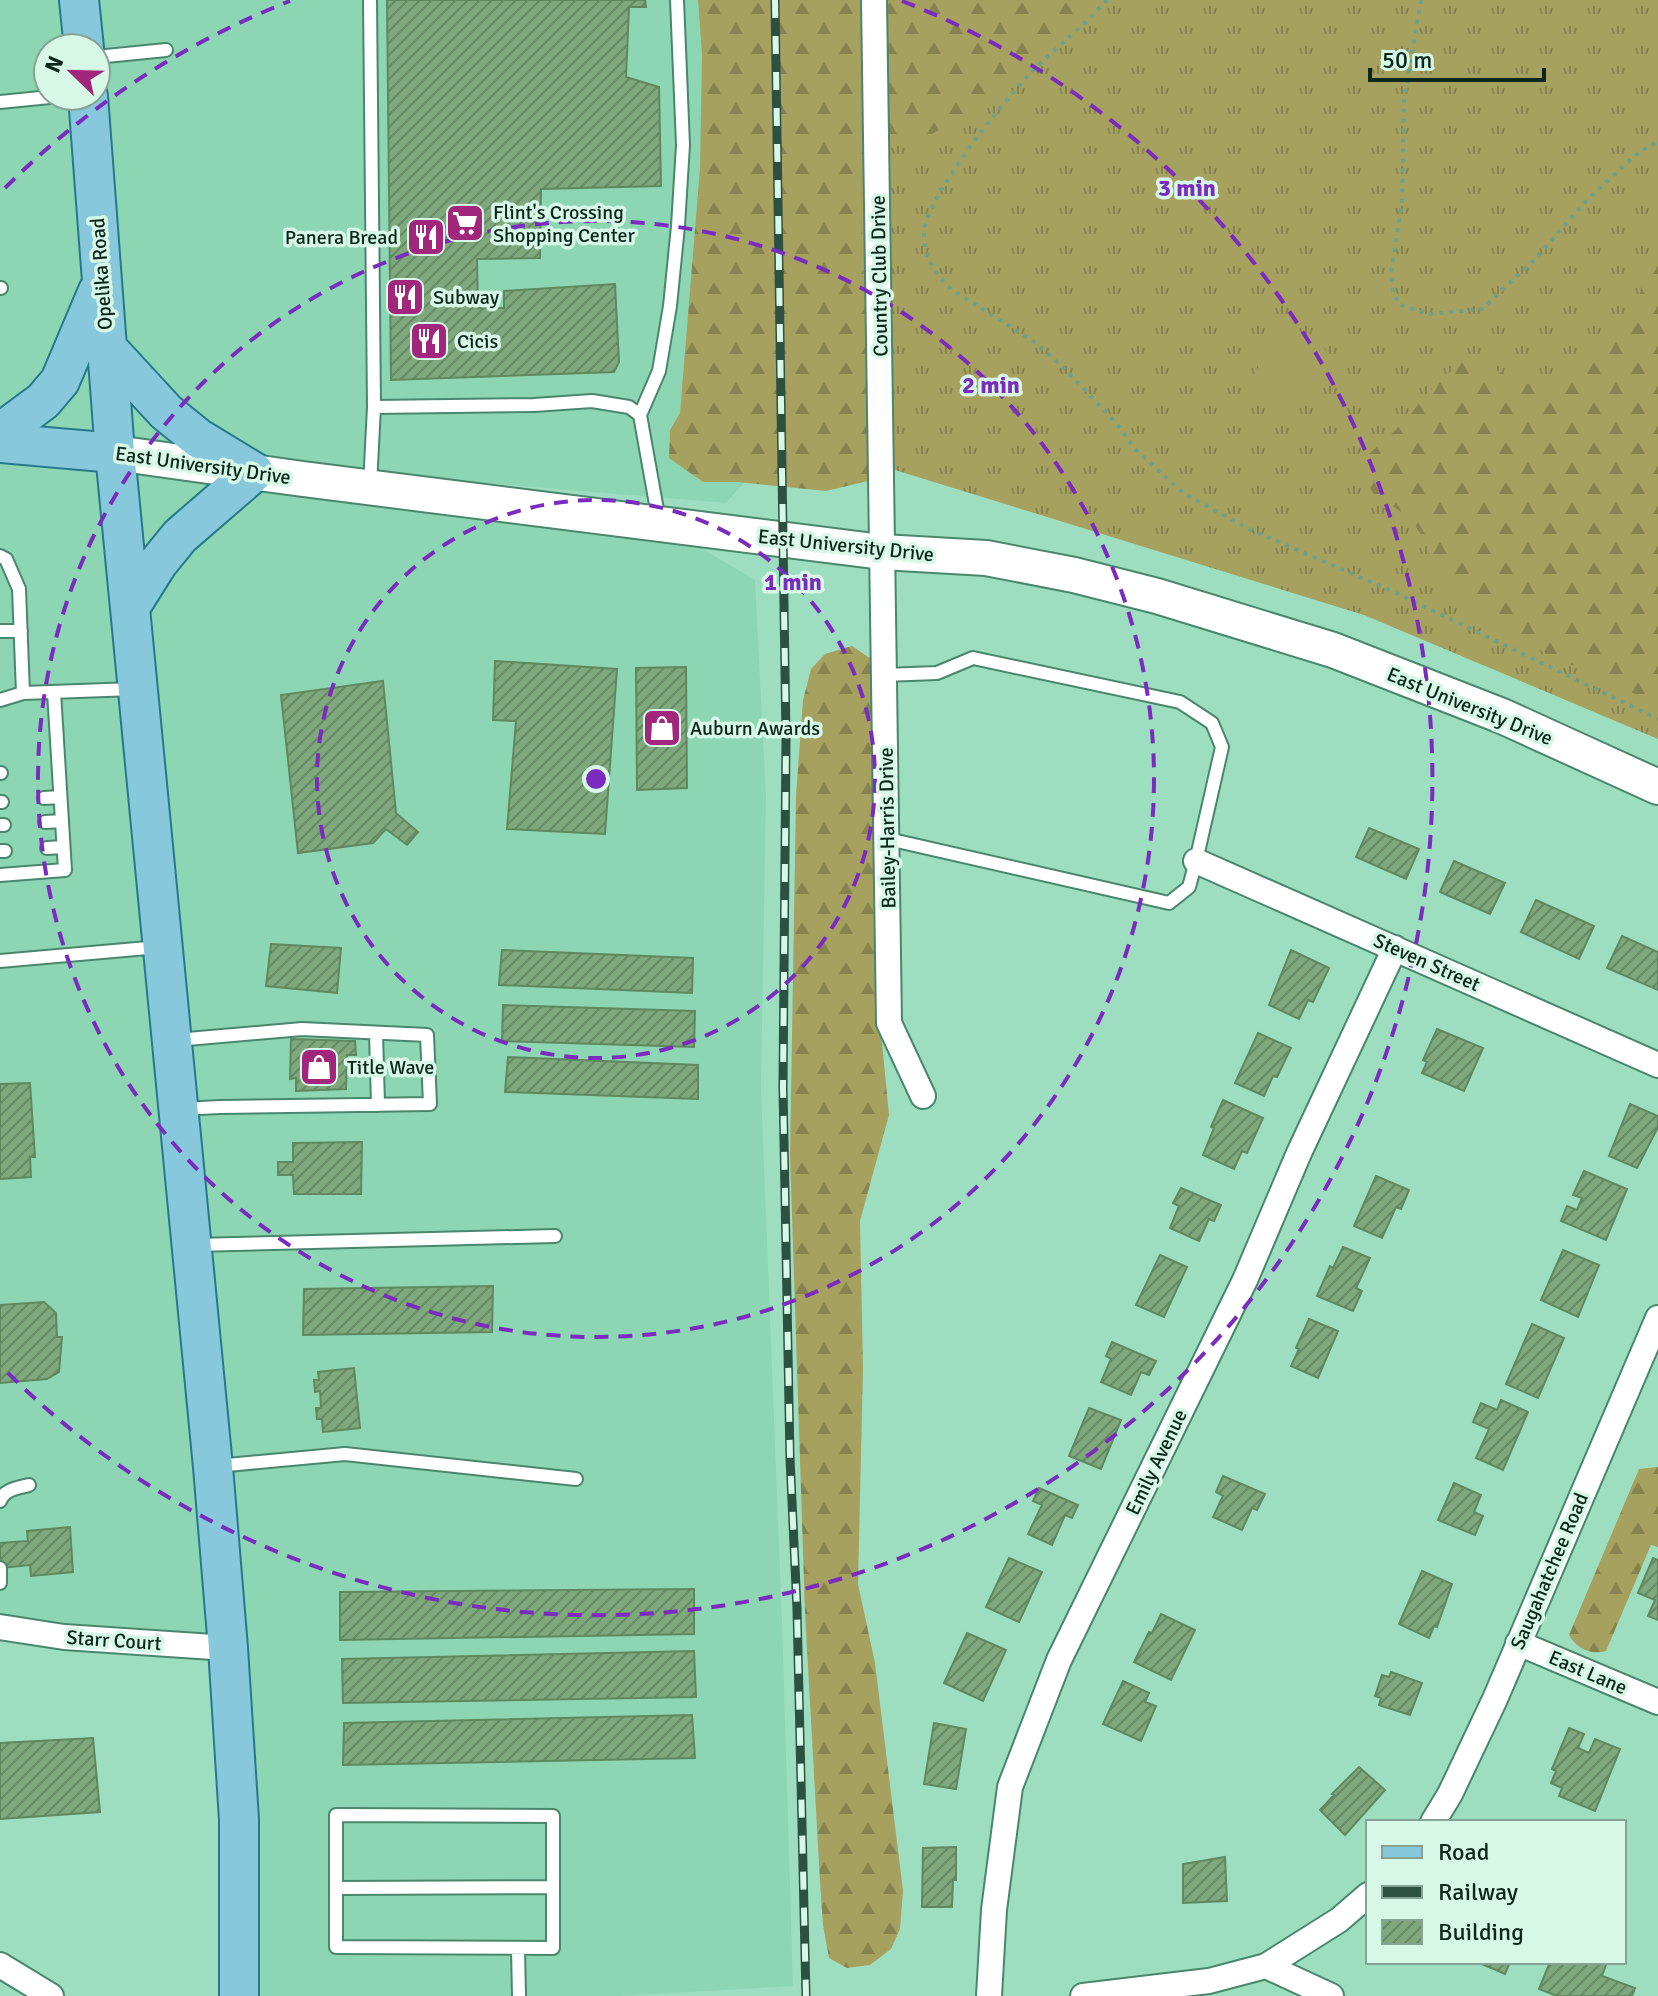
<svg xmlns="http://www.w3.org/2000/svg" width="1658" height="1996" viewBox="0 0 1658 1996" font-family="Signika,sans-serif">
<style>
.built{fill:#8dd6b4;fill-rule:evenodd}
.grass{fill:url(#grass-tufts)}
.forest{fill:url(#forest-firs)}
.garden{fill:#a7a160}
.building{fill:url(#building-hatch);stroke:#5f885e;stroke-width:2}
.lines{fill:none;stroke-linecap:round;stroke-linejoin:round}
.service-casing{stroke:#49876c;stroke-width:16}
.minor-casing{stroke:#49876c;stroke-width:28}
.secondary-casing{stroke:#49876c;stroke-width:38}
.primary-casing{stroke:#28788b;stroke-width:42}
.path{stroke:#6da189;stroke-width:4;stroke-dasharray:4 6;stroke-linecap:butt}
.service{stroke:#fff;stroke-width:12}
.minor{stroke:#fff;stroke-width:24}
.secondary{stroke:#fff;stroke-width:34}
.primary{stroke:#88c8dd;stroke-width:38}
.rail-casing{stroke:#2d5141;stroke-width:9}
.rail{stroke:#d7f7e7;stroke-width:6;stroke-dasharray:18;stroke-linecap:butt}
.ring{fill:none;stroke:#7b2cbf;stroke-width:4;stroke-dasharray:14 10}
.labels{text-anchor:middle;stroke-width:7;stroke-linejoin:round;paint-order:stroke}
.poi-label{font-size:20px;fill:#0b261b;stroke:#d7f7e7;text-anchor:start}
.street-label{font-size:20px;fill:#0b261b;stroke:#d7f7e7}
.centre{fill:#7b2cbf;stroke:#d7f7e7;stroke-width:4}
.ring-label{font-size:24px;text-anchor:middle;font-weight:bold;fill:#7b2cbf;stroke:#d7f7e7;stroke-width:7;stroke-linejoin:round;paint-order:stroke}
</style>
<defs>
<pattern id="grass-tufts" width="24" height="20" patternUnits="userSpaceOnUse" patternTransform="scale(2)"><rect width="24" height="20" fill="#a7a160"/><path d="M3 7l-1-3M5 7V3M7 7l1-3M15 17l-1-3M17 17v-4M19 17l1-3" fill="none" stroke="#86834e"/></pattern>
<pattern id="forest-firs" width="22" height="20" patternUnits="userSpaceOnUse" patternTransform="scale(2)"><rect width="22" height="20" fill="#a7a160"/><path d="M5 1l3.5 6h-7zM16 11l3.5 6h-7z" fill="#86834e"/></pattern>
<pattern id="building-hatch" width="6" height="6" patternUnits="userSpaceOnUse" patternTransform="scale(2)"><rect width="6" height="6" fill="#7fa97d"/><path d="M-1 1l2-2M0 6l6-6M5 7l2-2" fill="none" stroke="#668966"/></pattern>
</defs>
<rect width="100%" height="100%" fill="#9edec0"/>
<!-- built -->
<path class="built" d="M0,0H748L756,469L726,503L135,454L659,523L755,580L766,796L761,1088L782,1621L793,1986L619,1996H239L228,1648L0,1627ZM48,48H96V96H48Z"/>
<!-- grass -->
<path class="grass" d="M830,0H1658V739L1364,615L840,453Z"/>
<!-- forest -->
<path class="forest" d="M698,0H1089L966,117L915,142L888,137L866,156L861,187L863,265L872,394L868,481L826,491L738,482H703L669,458L670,430L680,413L700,168L702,54Z
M1658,239V705L1525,643L1462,596L1433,561L1424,539L1409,517L1374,494L1361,475L1370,453L1402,424L1433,387L1462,362L1483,363L1524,384L1552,382L1588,351L1614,343L1638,311L1644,261Z
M852,646L874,661L882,1042L889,1115L860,1221L863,1368L858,1584L875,1663L903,1891L900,1929L891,1949L870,1965L847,1968L829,1958L823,1925L820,1882L805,1613L790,1154L796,796L803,700L811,669L825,654Z
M1658,1467V1547L1651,1545L1606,1651C1590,1655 1577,1649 1569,1635L1639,1469Z"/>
<!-- garden -->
<path class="garden" d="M1286,329C1369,338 1310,424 1275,409C1237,393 1262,345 1286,329Z"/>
<!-- building -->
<path class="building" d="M387,0H645L646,7H629L626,77L659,87L661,186L541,189L540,258L477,259L478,308H504V291L615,284L619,362L614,372L391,380Z
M495,661L617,669L605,834L507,829L516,721L493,720Z
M686,667L687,788L637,790L636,668Z
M383,681L396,813L418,832L407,845L386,829L373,843L298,853L281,695Z
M1369,828L1419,849L1406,879L1356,857Z
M1454,861L1505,883L1490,914L1440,892Z
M1536,900L1594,926L1579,959L1521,932Z
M1622,936L1658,952V990L1607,968Z
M271,944L341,948L337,993L266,986Z
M502,950L693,958L692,993L499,985Z
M1291,950L1329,968L1313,1002L1308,1000L1299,1019L1269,1005Z
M503,1005L695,1011L694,1047L502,1041Z
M1437,1029L1483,1048L1464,1091L1422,1073L1427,1062L1423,1060Z
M1258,1033L1291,1048L1277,1077L1273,1076L1264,1096L1235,1083Z
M291,1039L355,1041L356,1055H347L346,1089L296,1091V1078L290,1079Z
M508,1057L698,1065V1099L505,1092Z
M30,1083L35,1157H30L31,1177L0,1179V1084Z
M1223,1100L1263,1118L1247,1153L1242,1151L1234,1169L1203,1155L1214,1128L1211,1127Z
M1630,1104L1658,1116V1127L1637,1168L1609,1156Z
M362,1142L361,1194H294L293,1175H278V1162H293V1143Z
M1584,1171L1627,1189L1606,1240L1561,1221L1567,1206L1577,1210L1582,1198L1573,1195Z
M1376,1176L1409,1190L1401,1209L1396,1207L1382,1238L1354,1226Z
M1181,1188L1221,1205L1214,1221L1209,1219L1199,1241L1170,1228L1179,1206L1173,1203Z
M1343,1247L1370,1258L1356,1288L1362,1291L1353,1311L1317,1296L1330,1266L1333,1268Z
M1563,1250L1599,1265L1578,1317L1541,1300Z
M1160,1255L1187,1267L1164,1317L1136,1305Z
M493,1286L492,1332L303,1335L304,1289Z
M44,1302L56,1313L57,1337H62L59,1372L47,1379L0,1383V1305Z
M1309,1319L1338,1331L1318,1378L1291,1366L1299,1349L1296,1348Z
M1532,1324L1564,1338L1538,1398L1506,1384Z
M1112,1342L1156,1361L1149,1375L1141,1372L1131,1395L1101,1382L1111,1359L1106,1356Z
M354,1368L360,1428L323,1432L322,1419H317L316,1408H321L320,1391L315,1392L314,1380H319L318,1372Z
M1501,1400L1528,1412L1503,1470L1476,1458L1489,1429L1473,1422L1481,1403L1497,1410Z
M1089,1408L1121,1420L1101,1469L1069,1456Z
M1223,1476L1265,1494L1257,1510L1252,1508L1242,1530L1213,1517L1223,1496L1216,1492Z
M1454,1483L1481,1495L1474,1512L1483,1516L1475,1535L1438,1520Z
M1039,1488L1078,1505L1072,1518L1065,1515L1052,1545L1028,1534L1042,1505L1033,1501Z
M70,1527L73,1572L31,1576L30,1565L0,1568V1543L28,1541L27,1531Z
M1009,1558L1042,1572L1019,1622L986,1607Z
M1653,1558L1658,1560V1620L1648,1616L1655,1600L1638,1593Z
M1422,1571L1452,1584L1437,1627L1434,1626L1429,1638L1399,1624Z
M694,1589V1634L340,1640V1592Z
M1161,1614L1195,1630L1171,1680L1134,1662L1149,1632L1152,1633Z
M967,1633L1006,1650L983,1701L944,1683Z
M694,1651L696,1697L343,1703L342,1659Z
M1391,1672L1422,1683L1410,1715L1379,1705L1381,1698L1375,1696L1382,1675L1389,1677Z
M1123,1681L1149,1693L1145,1702L1156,1706L1141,1741L1103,1724Z
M692,1715L695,1758L343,1765L344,1723Z
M934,1723L966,1729L956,1789L924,1784Z
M1569,1728L1584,1734L1578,1748L1589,1753L1595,1739L1620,1749L1595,1811L1559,1796L1562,1788L1551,1783L1556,1771L1552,1769Z
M93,1738L100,1812L0,1819V1743Z
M1359,1767L1385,1790L1345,1835L1320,1810L1334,1795L1332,1794Z
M956,1847V1880H953L952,1907H922L923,1848Z
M1225,1857L1227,1901L1183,1903V1864Z
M1477,1962H1510L1505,1974Z
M1550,1962H1607L1602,1976L1635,1988L1632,1996H1557L1539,1989Z"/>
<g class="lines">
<!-- service casing -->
<g class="service-casing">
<path id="service" d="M96,57L166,50
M0,102L60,96
M0,288H1
M374,407L534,405L592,401L629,407L640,415L659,521
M640,415L659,371L670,306L678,226L683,145L677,0
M370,485L374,407L370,0
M0,556L6,559L19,589L23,693
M0,631H21
M884,675L937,673L973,658L1180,702L1212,723L1222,747L1196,861L1189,887L1169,903L888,839
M0,700L23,693L134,689
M0,773H1
M44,798L60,797
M0,802H2
M45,822L62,821
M0,825H4
M47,848L63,847
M0,851H5
M0,875L65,870L54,692
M0,961L159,947
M376,1033L378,1105
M176,1040L302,1029L427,1035L430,1104L220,1107L181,1109
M194,1245L555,1236
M217,1466L345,1454L576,1479
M0,1501C4,1489 18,1488 29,1485
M0,1583V1568
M336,1815L553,1816V1948L336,1947Z
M336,1888L553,1887
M518,1948L519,1996"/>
</g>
<!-- minor casing -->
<g class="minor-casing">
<path id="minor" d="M874,0L889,1023L923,1096
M1196,861L1658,1065
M0,1627L64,1637L228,1648
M1518,1643L1658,1702
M1433,1822L1450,1794L1495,1699L1658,1318
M0,1965L51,1996
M1266,1966L1331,1996
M989,1996L994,1910L1010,1787L1059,1660L1245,1280L1299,1153L1395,948
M1083,1996L1209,1981L1266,1966L1339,1920L1368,1895"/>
</g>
<!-- secondary casing -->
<g class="secondary-casing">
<path id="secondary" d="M115,453L303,479L882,552L986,558L1074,575L1157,596L1333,650L1502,716L1658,787"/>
</g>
<!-- primary casing -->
<g class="primary-casing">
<path id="primary" d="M79,0L84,48
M88,96L115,453L213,1467L228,1648L239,1820V1996
M107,348L166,412L198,438L254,472L180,536L158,563L131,606
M0,433L43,401L60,381L98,291
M0,443L115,453"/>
</g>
<!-- path -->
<path class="path" d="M1107,0C1083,27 1053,50 1028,76C1003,101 925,200 924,232C924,256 934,273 952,290L1033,341L1064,368L1117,424L1134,448L1183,493L1251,530L1394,592L1658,719
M1421,0L1404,100L1402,203L1391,273L1393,293L1400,305L1429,314L1482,309L1535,259L1590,197L1640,151L1658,142"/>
<!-- service -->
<use href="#service" class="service"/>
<!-- minor -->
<use href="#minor" class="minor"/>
<!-- secondary -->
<use href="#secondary" class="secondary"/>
<!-- primary -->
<use href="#primary" class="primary"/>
<!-- rail casing -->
<g class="rail-casing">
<path id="rail" d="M775,0L786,739L783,1088L790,1458L797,1609L806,1996"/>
</g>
<!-- rail -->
<use href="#rail" class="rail"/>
</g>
<!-- distance rings -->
<g class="ring">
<circle cx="596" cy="779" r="279"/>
<circle cx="596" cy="779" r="558"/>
<path d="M5 188A836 836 0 0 1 290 1M902 1A836 836 0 1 1 5 1370"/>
</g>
<!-- icons -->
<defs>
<g id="supermarket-square" transform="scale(2)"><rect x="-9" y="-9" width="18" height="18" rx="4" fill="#a2267b" stroke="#d7f7e7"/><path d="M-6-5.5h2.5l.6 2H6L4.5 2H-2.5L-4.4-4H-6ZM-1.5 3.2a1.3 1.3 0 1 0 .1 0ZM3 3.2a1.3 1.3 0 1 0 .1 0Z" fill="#fff"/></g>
<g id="restaurant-square" transform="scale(2)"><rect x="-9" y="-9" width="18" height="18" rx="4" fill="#a2267b" stroke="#d7f7e7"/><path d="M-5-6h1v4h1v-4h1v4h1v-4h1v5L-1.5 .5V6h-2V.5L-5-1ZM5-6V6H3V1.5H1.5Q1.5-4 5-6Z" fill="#fff"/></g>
<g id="shop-square" transform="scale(2)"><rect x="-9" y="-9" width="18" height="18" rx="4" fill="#a2267b" stroke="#d7f7e7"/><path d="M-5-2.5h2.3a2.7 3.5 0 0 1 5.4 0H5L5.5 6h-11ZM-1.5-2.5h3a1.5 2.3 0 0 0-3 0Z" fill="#fff"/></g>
</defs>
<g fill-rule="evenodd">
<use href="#supermarket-square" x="465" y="223"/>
<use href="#restaurant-square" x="426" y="237"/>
<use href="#restaurant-square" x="405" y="297"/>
<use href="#restaurant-square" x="429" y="341"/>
<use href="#shop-square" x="662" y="728"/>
<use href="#shop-square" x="319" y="1067"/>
</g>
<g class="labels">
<!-- poi labels -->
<g class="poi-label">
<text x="493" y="219">Flint's Crossing<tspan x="493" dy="23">Shopping Center</tspan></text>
<text x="398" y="244" text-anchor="end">Panera Bread</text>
<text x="433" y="304">Subway</text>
<text x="457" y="348">Cicis</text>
<text x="690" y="735">Auburn Awards</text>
<text x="347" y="1074">Title Wave</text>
</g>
<!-- street labels -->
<g class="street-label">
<text transform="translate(101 274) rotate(-94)" y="7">Opelika Road</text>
<text transform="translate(879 276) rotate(-91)" y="7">Country Club Drive</text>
<text transform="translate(203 465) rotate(8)" y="7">East University Drive</text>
<text transform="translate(846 545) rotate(6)" y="7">East University Drive</text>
<text transform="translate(1470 706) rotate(22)" y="7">East University Drive</text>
<text transform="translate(887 828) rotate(-91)" y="7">Bailey-Harris Drive</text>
<text transform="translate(1427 962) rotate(24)" y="7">Steven Street</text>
<text transform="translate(1156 1462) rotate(-64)" y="7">Emily Avenue</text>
<text transform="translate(1549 1571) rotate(-67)" y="7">Saugahatchee Road</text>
<text transform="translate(114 1640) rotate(4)" y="7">Starr Court</text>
<text transform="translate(1588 1672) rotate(23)" y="7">East Lane</text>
</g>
</g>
<circle cx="596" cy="779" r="12" class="centre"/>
<g class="ring-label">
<text x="1187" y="196">3 min</text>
<text x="991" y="393">2 min</text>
<text x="793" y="590">1 min</text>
</g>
<!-- legend -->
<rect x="1366" y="1820" width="260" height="144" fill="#d7f7e7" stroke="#85a395" stroke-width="2"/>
<rect x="1382" y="1846" width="40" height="12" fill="#88c8dd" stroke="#85a395" stroke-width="2"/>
<text x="1438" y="1860" font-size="24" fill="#0b261b">Road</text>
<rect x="1382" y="1886" width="40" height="12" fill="#2d5141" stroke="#85a395" stroke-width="2"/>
<text x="1438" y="1900" font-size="24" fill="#0b261b">Railway</text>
<rect x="1382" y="1920" width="40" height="24" fill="url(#building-hatch)" stroke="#85a395" stroke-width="2"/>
<text x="1438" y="1940" font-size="24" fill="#0b261b">Building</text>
<!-- north arrow -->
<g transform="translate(72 72) rotate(293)"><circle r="38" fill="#d7f7e7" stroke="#85a395" stroke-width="2"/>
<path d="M0-6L14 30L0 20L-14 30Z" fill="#a2267b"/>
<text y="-12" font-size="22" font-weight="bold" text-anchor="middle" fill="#0b261b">N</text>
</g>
<!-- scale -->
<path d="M1370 68v12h174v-12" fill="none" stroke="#0b261b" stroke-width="4"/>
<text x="1382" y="68" font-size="24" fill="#0b261b" stroke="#d7f7e7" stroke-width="6" paint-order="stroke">50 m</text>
</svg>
